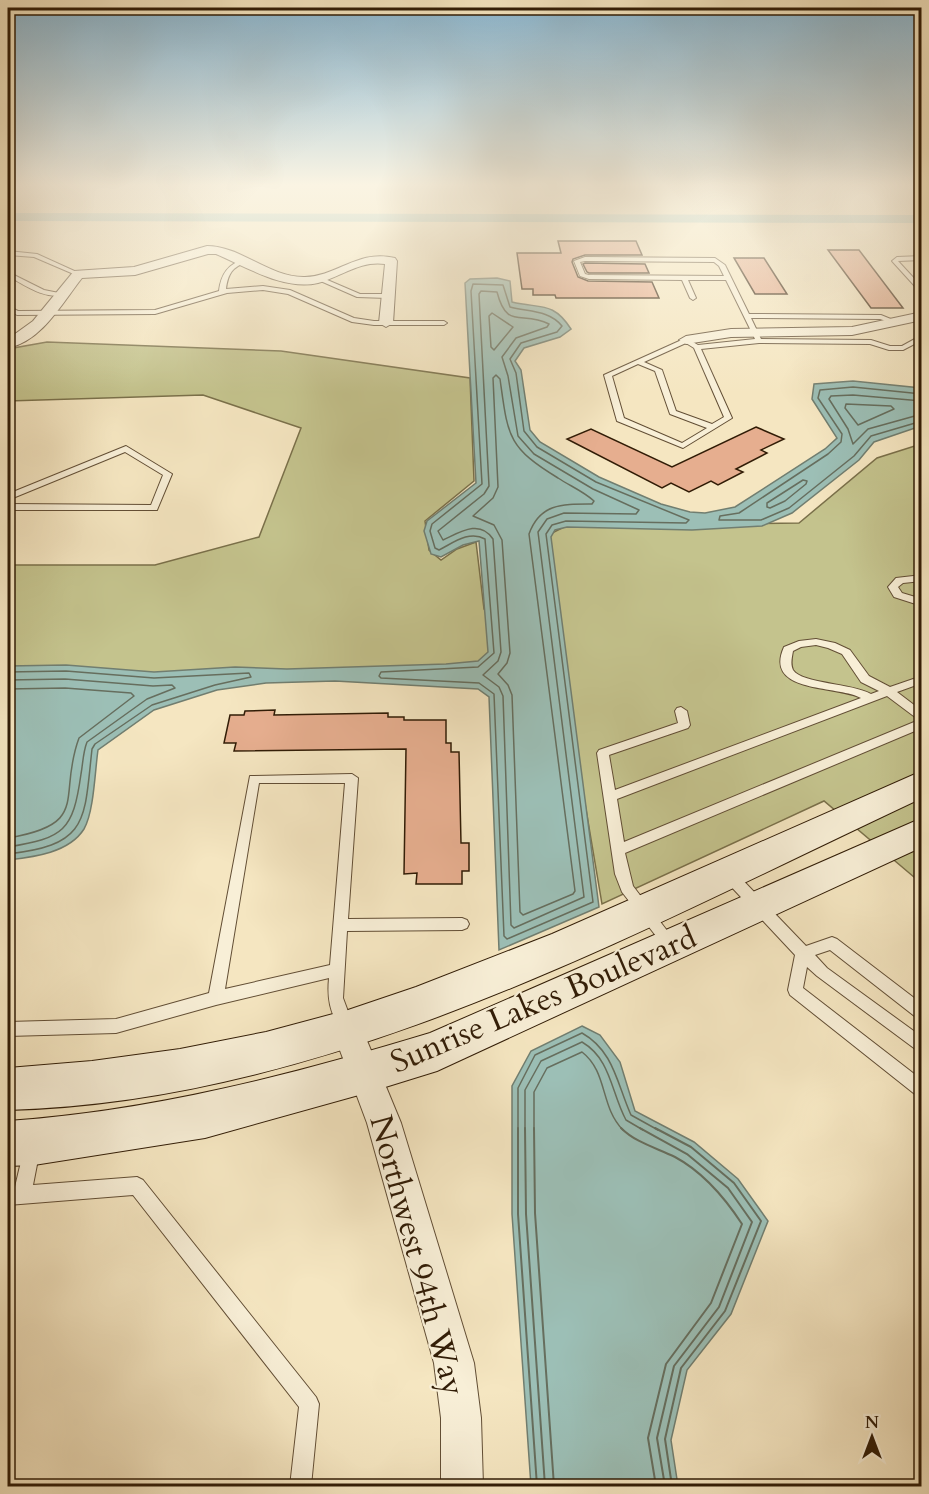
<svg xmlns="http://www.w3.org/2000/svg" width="929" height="1494" viewBox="0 0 929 1494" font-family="Cardo,serif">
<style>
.green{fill:#c4c38d;stroke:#7a704a;stroke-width:1.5}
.water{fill:#9cbfb6;stroke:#717e70;stroke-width:1.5}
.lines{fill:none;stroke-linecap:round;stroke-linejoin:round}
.shore-far1{stroke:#666e5e;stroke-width:1.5}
.shore{stroke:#666e5e;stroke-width:2}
.canal{fill:#9cbfb6;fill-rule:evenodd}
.building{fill:#e6ae8f;stroke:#311c06;stroke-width:1.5}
.lane-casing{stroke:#624e35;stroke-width:2}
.street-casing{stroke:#624e35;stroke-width:2}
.secondary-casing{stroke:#311c06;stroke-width:2}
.lane{fill:#f8efd7;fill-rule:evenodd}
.street{fill:#f8efd7;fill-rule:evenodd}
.secondary{fill:#f8efd7;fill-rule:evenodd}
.labels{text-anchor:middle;stroke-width:4.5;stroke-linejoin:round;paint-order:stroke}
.near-street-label{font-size:32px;fill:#311c06;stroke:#f8efd7}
</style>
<rect width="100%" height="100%" fill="#f5e6c1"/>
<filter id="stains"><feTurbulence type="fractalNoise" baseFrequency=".00333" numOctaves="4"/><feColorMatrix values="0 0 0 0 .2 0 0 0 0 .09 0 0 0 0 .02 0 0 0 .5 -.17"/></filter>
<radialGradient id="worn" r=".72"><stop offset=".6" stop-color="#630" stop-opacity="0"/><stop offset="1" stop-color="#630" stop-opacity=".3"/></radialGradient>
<!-- green -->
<path class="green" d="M47,342L281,351L470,378L474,481L425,521L429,550L441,560L457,549L476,542L484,609H559L550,534L566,526L799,523L877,458L921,444V883L824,801L602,904L554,620L493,666L259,674L8,673V565H155L259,537L301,428L203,395L8,401V349Z"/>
<!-- water -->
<path class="water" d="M497,278L510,281L512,302C541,309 553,301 571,329L560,337L524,348L515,361L521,370L530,430L540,442L599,477L661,504L690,512L705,513L735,507L825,449L837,438L812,399L814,384L853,381L921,388V426L874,442L859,460L792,513L762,526L692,530L567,527L555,530L551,537L599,907L499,950L489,697L478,689L335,681L266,683L217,690L154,710L98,750C95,770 94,812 84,829C69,853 33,857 8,860V666L66,665L154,672L235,667L287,669L446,664L478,661L488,652L479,541L463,545L441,557L431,554L424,531L427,521L476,483L465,283L470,279Z
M582,1026L600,1035L620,1062L635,1111L694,1142L738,1179L768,1221L731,1314L687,1370L671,1440L678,1486H531L512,1214V1086L531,1051Z"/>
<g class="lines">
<!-- shore-far1 -->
<path class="shore-far1" d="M473,284L503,285L510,307C529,312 549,310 562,326L557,332L521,343L510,359L516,373L524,431L537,447L596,482L689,520L686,523L566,521L552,525L546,534L593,902L507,939L504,936L494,694L479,683L381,678L379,676L381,672L478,667L494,653L485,539C469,530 453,543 439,550L435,548L430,531L432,524L482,484L471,291Z
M481,291L497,292C507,331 522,310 549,324L547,327L516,338L502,357L508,376L518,436L534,454L593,489L639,510L636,514L564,513L547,519L538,532L584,897L514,928L511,925L503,696L499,687L483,675L498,661L501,652L493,539C480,519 460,532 443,540L438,531L484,494L489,486L479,294Z
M492,313L513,327L494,350L491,347L489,316Z
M496,375L500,379C508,436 507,447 558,478C570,486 583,491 594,501L592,504C563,504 540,503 529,534L575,891L573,894L523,915L520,912L512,695L508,685L498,674L507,663L510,653L502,540L494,525L473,516L493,498L498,487L493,378Z
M922,394L853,387L820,390L818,398L842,434L841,442L828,454L739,513L720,516L719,520H761L789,508L854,456L871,436L922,421
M922,401L853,395L831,396L829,399L848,429L853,444L868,429L922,414
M846,404L891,406L894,409L858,425L845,408Z
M803,480L807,481L806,484L785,501L770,508L767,507V503Z
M8,672L66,671L154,678L249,673L251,677L215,685L152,705L95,744L92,749C84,821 89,845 8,854
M8,680L65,679L153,686L172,685L175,688L147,699L87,742C83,752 83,763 81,774C73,831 64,838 8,847
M8,689L65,688L131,693L134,696L79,738C57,797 92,824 8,838
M518,1130V1088L535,1055L582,1033C614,1051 617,1084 631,1115L658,1130
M525,1130V1090L541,1061L582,1042C611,1059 611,1092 626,1120L643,1130
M534,1130V1092L547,1068L582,1052C608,1072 600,1107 623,1130"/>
<!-- shore -->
<path class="shore" d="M518,1128V1214L537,1486
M525,1128L526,1214L545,1486
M534,1128L535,1213L554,1486
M621,1128C636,1143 657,1148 675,1157C703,1172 725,1198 742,1224L711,1303L666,1364L648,1438L656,1486
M640,1128L687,1154L728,1188L752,1222L719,1307L674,1366L657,1438L665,1486
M655,1128L691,1147L734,1183L761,1221L725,1311L681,1368L665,1439L672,1486"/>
<!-- canal -->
<path class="canal" d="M8,213L922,215V223L8,221Z"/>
</g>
<!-- building -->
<path class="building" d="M558,241H636L642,255H585L573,259L572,262L578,277L588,281L652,282L659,298H556L555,295H533V289H522L517,253H561Z
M828,250H859L903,308H871Z
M734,258H764L787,294H755Z
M585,263L645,264L649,273H589L587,272L583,264Z
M756,427L784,439L761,450L767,453L736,469L743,472L718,485L711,481L689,492L671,483L662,488L567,439L591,429L672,467Z
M275,710L274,715L388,713V717H404V720H446V743H451V752H459L461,843H469V871H462V884H416L417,873L404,874L406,749L234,751L236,743H224L230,715H244L245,711Z"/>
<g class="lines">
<!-- lane casing -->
<g class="lane-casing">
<path id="lane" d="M8,251L37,254L81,274L76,275L34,257L8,255Z
M922,256V260L898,261L922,287V294L892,261L897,257Z
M585,257L715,258L725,265L749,314L881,315L898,322L895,324L880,319L751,318L761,339L871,340L890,346H902L922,335V340L903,350H889L870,344L759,343L701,349L732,418L683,448L617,421L604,375L686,338L698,345L755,339L726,280H688L696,298L693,300L690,298L682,280L589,279L580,276L574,261ZM585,261L714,262L719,266L724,276L589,275L585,274L580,262ZM686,343L694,348L724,417L712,424L676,411L662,370L644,362ZM638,364L655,371L670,414L707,428L682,443L624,418L612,376Z
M245,259L247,262C232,267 228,274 226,289L263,286L290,290L354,318L374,321H444L447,323L444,325H374L352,322L288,294L263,290L227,293L155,314L17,315L8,310V306L18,311L155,310L219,291C221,274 228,264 245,259Z
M8,272L44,290L64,294C46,301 23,284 8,276Z
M318,276L360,294H388L391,296L388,298L357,297L316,279V277Z
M126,446L172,474L157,510H8V504L151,505L163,475L125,452L8,500V494Z
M922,575V581L903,583L898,587L902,593L922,599V606L894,597L888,587L896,578Z
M816,639L835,643L850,650L869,676L890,687L922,676V683L897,692L922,711V728L625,853L633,886L678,945L676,949L671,951L666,949L622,892L615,874L597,753L599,750L678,723L675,711L677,708L681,707L687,711L690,725L688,728L609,755L615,790L861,698C837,685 763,694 784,647L799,641ZM816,645L828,648L842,654L861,682L879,691L871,694C852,683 802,684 793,670C790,664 792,657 793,651L801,647ZM887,696L919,720L624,842L617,799Z
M352,774L358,778L348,919L462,918L467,920L469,924L467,928L462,930L347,931L343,998L353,1025L350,1030L345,1032L340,1030C330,1010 327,1000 329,978L216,1005L116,1033L8,1036V1022L116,1019L209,993L250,776ZM259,783H345L330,965L225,989Z
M729,870L734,871L806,946L832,937L837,939L922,1004V1020L917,1018L830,950L815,955L827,968L922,1037V1054L817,976L807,967L803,988L922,1080V1097L916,1095L790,995L788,990L795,955L724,879L722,875L724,871Z
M32,1141L38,1143L40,1149L33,1185L137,1177L143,1180L316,1397L319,1404L311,1486H290L299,1407L133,1195L8,1205V1187H15L24,1149L26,1143Z"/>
</g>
<!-- street casing -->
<g class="street-casing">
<path id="street" d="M207,246C241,246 270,278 305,277C338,276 358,249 395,258L397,261L393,323L386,327L379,323L385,264C361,260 340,277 318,283C284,291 247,267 216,254H208L135,275L82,278C62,303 42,341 8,348V339L33,321L74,271L134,267Z
M922,312V320L852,335L731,337L686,344L679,340L686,336L731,329L852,327Z
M347,1015L358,1019L401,1123L474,1363L481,1418L483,1486H441V1418L434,1363L367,1123L332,1029L336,1019Z"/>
</g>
<!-- secondary casing -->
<g class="secondary-casing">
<path id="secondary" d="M922,771V798C636,932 330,1102 8,1110V1068L92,1061L180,1049L266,1032L348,1010L416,987L552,934Z
M922,818V847L437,1071L366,1093L205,1138L34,1165L8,1166V1121C152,1111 292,1075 430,1033Z"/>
</g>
<!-- lane -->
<use href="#lane" class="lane"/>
<!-- street -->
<use href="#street" class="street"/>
<!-- secondary -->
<use href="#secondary" class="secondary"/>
</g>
<!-- sky -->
<linearGradient id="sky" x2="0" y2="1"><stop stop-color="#89b8d4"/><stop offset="0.47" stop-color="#faf4e3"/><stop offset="1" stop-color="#faf4e3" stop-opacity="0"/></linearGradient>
<rect width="929" height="393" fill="url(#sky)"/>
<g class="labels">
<!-- near-street labels -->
<g class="near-street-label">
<text transform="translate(543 999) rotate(-23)" y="11">Sunrise Lakes Boulevard</text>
<text transform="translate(418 1255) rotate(75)" y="11">Northwest 94th Way</text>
</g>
</g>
<!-- margin -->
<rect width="929" height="1494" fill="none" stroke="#f5e6c1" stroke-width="30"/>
<rect x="9" y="9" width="911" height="1476" fill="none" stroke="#311c06" stroke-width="3"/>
<rect x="15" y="15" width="899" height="1464" fill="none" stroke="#311c06" stroke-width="1.5"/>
<!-- north arrow -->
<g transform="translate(872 1437)" stroke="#f8efd7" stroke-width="4.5" paint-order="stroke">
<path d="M0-4.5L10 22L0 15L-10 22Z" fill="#311c06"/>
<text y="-9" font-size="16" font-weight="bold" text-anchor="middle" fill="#311c06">N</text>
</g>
<rect width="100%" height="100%" filter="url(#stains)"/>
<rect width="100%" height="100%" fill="url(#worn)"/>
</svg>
